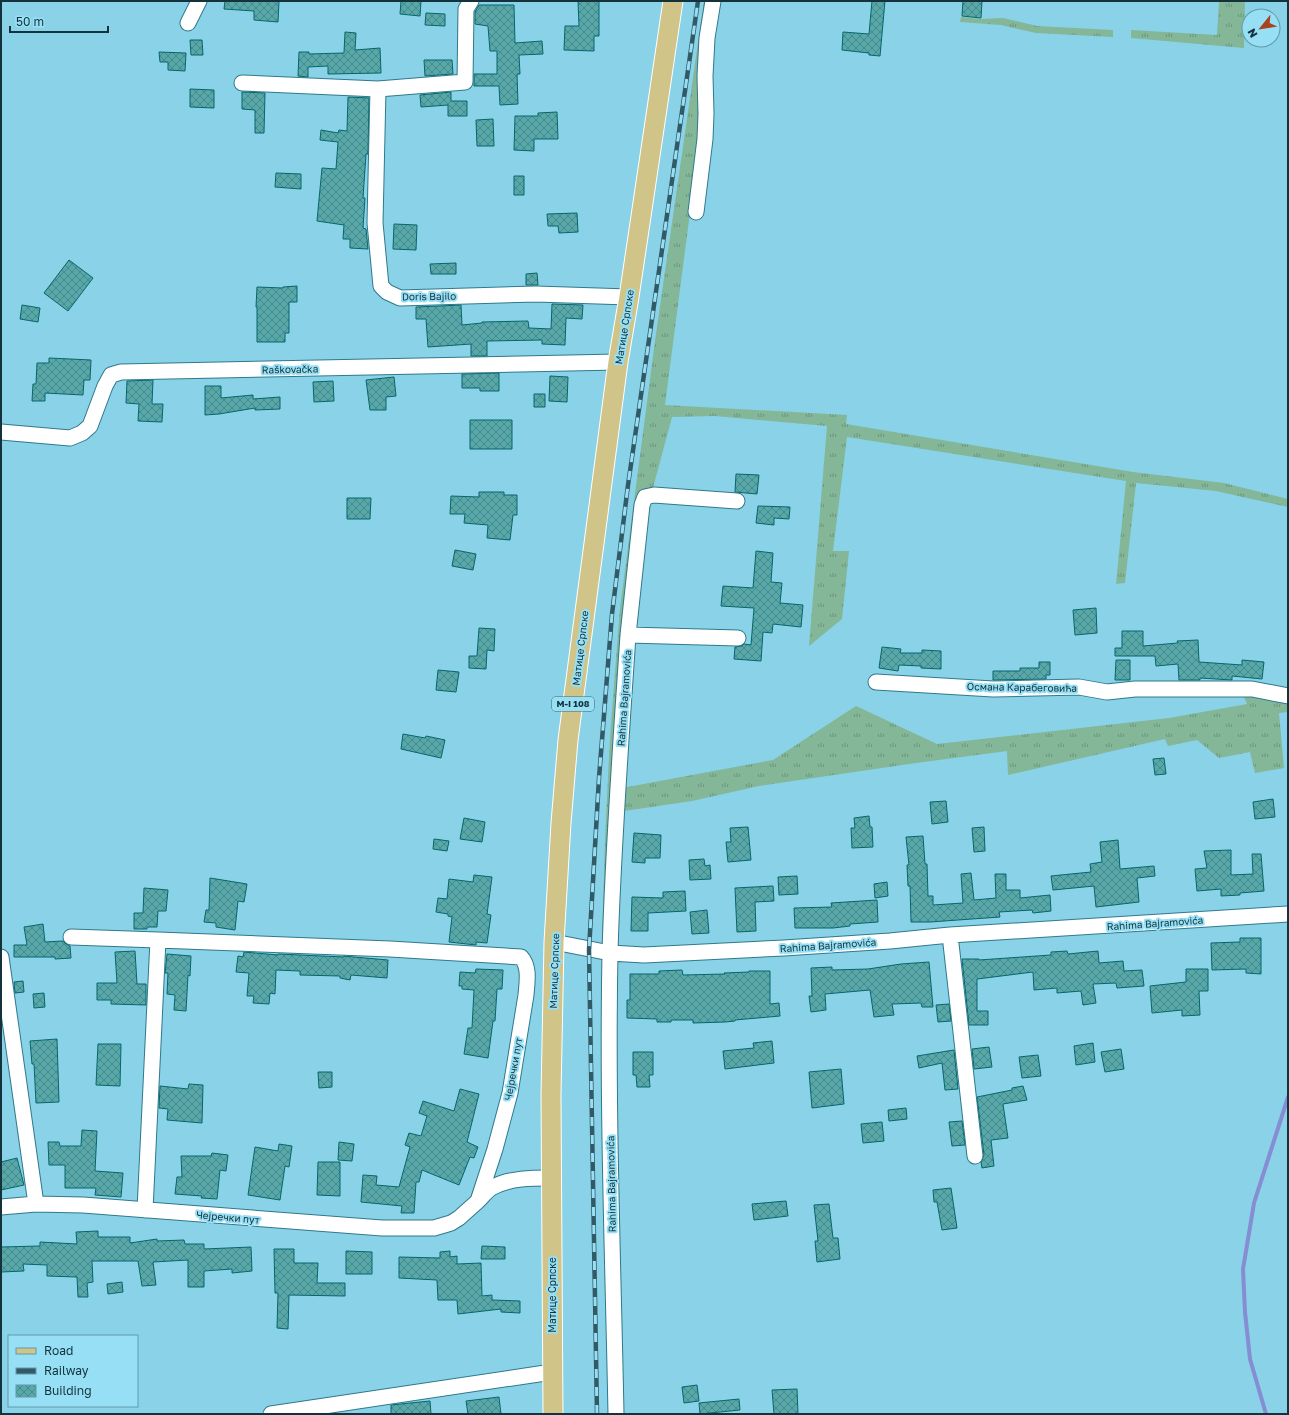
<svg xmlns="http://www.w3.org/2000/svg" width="1289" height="1415" viewBox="0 0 1289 1415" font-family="'Golos Text',sans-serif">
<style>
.grass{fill:url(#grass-tufts)}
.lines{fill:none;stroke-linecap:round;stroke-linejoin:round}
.stream{stroke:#858dd3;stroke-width:4}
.building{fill:url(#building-cross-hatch);stroke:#05676a}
.minor-casing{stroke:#2f798d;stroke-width:17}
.major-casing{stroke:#fff;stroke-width:21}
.minor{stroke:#fff;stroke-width:15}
.major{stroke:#d0c489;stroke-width:19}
.rail-casing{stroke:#315a66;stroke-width:4.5}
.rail{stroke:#96dff4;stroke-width:3;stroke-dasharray:9;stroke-linecap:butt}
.labels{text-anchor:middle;stroke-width:4;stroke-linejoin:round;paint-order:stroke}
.shield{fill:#96dff4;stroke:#3b6672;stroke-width:1}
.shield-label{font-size:9px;font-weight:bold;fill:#14323b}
.street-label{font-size:10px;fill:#14323b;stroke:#96dff4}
</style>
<defs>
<pattern id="grass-tufts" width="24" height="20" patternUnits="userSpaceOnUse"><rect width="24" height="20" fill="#84b698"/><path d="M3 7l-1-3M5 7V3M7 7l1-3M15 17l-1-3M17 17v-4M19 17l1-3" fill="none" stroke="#6b957d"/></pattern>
<pattern id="building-cross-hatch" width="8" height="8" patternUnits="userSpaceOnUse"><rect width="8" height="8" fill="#58a8aa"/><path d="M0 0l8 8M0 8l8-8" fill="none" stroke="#48898c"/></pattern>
</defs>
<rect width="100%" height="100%" fill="#89d2e7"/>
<!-- grass -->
<path class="grass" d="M704,1H711L704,125L689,220L665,405L847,415L846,424L1133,472L1224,483L1288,499V507L1216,491L1136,483L1125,583L1116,584L1126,481L847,437L833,551H849L842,619L809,646L827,426L715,416L672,417L650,499L642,498L612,938H602L605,840L610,737L620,608L655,341Z
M1219,1H1245L1244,48L1131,38V30L1217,35Z
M961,17L981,19L1003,18L1037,26L1113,30V37L1036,33L1001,25L960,22Z
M1277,688H1288V712L1279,713L1284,768L1255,773L1250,752L1219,758L1197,740L1168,746L1165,739L1008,775L1007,751L916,763L759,786L692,801L624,811L622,788L773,760L856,706L937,744L1169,718L1247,704L1244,697L1123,694Z"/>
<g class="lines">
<!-- stream -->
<path class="stream" d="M1266,1414L1250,1359L1245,1312L1243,1269L1254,1203L1288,1097"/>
</g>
<!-- building -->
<path class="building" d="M225,1H279L278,22L254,20V11L224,9Z
M401,1H421L420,16L400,14Z
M578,1H599V36H594V51L564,50L565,26H579Z
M872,1H885L880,56L869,55V53L842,50L843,32L869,34Z
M963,1H982L981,18L962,16Z
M479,5H514L515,43L542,41L543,54L519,55L520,74H517L518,104L500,105L499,86H474V74H497V51H490L488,26L475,24V12Z
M426,13L445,14V26L425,25Z
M345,32L356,33L355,50L380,48L381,73L328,74V66L308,67V77L298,76L299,52H309V54L344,53Z
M190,40H202L203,55H191Z
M159,52L186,53L185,71L168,70V62H160Z
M424,60H452L453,74L425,76Z
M190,89L214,90V108L190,107Z
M242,92L265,93L264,133H255V110L242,109Z
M451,92V101H467V116H448V105L421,107L420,95Z
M348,97L369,98L368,154H366L363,198H365L363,228L366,229L368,249L350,248V239H343L344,225L317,221L322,168L336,169L338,142L320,140L321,130L338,133L339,130L347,131Z
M557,112L558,139H534V151L514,150L515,116H538V113Z
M493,119L494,146H477L476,120Z
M276,173L301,174V189L275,187Z
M514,176H524V195H514Z
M577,213L578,232L559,233L558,226H548L547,214Z
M394,224L417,225L416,250L393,249Z
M69,260L93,278L68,311L44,293Z
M456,263V274H431L430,264Z
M537,273L538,285H526V274Z
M297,286V302H289V333H285V342H257V307H256L257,287L283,288V287Z
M552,304L583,305L582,319L566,318L565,345L542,344V340L487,341V356H471V344L428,347L426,319H416V307L461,305L462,325L482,323V322L528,321L529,328L551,329Z
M22,305L40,308L38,322L20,319Z
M49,358L91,360L90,380H84L83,395L45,393V401H32L33,384H36L37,363H49Z
M499,373V391H480V388H462V374Z
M550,376L568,377L567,402L549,401Z
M394,377L396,396L386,397V410H370L366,380Z
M153,380L152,404H163L162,422L138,421L139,404L126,403L127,381Z
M333,381L334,401L314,402L313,382Z
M205,386H221V398L253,395V399L280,397V409L255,410V408L219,414L205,415Z
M534,394H545V407H534Z
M470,420H512V449H470Z
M736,474L759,475L757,494L735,492Z
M479,492H504V495H517V515H513L510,540L487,538L488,525L464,523L465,514H450L451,496L479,497Z
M347,498H371L370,519H347Z
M758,506L790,507L789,519L774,518V525L756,523Z
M455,550L476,554L473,570L452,566Z
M756,551L773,553L771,582L782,583L780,603L803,605L801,627L773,624L772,633L763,632L761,661L734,659L735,647L742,646L744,644L751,645L754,608L721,606L723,586L753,588Z
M1096,608L1097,633L1075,635L1073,610Z
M479,628L495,629L494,651L487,650L486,669L469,668V656H477Z
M1122,631H1143V646L1178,643L1177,641L1198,640L1199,662L1242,665V660L1264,662L1262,679L1232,676V680L1200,678V680H1179L1178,664L1156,666L1155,656H1115V648H1122Z
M882,647L901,649L900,653H922V650L941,651V669L921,668V666L899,665L898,671L879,668Z
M1116,660H1130V680H1115Z
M1039,662H1050V675H1046V679L993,680V671H1020V668H1039Z
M438,670L459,672L456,692L436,690Z
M403,734L425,738L426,736L445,740L441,758L401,749Z
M1164,758L1166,774L1155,775L1153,759Z
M1273,799L1275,817L1255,819L1253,802Z
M946,801L948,822L932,824L930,802Z
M869,816L870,827H872L873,847L852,848L851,828H855L854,818Z
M464,818L485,822L482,842L460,839Z
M748,827L751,860L728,862L726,842H731L730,828Z
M984,827L985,851L974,852L972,828Z
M634,833L661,835L660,858H645V863L632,862Z
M923,836L925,864H927L928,896H933V905L963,903L961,874L971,873L974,900L996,898L995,874H1006V890H1020V898L1050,895L1051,911L1033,913L1032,910L999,912L1000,917L930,922H911L910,886H908L907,865H909L906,837Z
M434,839L449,841L447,851L433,849Z
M1118,840L1120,869L1154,866L1155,876L1137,878L1139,902L1096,907L1094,886L1053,890L1051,876L1091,872L1090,864L1102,862L1100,842Z
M1231,850V875L1253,874L1252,854H1261L1264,891L1240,893V895L1221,896V889L1197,891L1195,869L1207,868L1204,851Z
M704,859L705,866L710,865L711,879L690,880L689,860Z
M474,875L492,877L487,914L491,915L487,943L476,942V945L449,942L452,917L448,916V914L436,912L438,898L447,899L449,879L473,882Z
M797,876L798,894L779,895L778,877Z
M210,878L247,884L244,902L238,901L235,930L216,927V923L204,922L206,910H209Z
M887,882L888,896L875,898L874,884Z
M773,886L774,901L755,902L756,931L737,932L735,888Z
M144,888L168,890L166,911H158L157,927H147V929H134V913H143Z
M685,891L686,911L648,913V931H631L632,897L663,898V892Z
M877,900L878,922L850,924V926L833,928H795L794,908L832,907L831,903Z
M707,910L709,933L692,934L690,912Z
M43,924L45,942L63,941L66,944L70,946L71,958L55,959V957H14V945H27L24,927Z
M1240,938H1261V974L1246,973V969L1212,970L1211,943L1240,942Z
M135,951L137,984H146V1005L111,1004V1000H97V983H117L115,952Z
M1067,951L1068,954L1098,951L1099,963L1123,961L1124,971L1142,970L1144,986L1117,988L1116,983L1093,984L1096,1003L1083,1005L1081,991L1057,993V988L1034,990L1033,972L977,979V1011H988V1025H969L962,959H979V960L1051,955V952Z
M244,952L278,955V954L344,957V956L354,957L388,960L387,978L351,975L350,980L340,978V976L300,975V971L276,970L275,994L270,993L269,1004L253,1003L254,996H247L249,973L236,972L238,956L243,957Z
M167,954L191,956L190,976L188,975L186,1011L174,1010L175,995L167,994L168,973H165Z
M929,962L933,1007H922L921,1003L892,1004L894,1015L874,1017L870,990L825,994L826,1010L811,1012L809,996H812L811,968L832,967V970L868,969L901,964Z
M476,969L503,970L502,989H497L495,1021H493L488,1058L464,1054L468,1028H472L474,990L462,989V986H459L460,972L475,973Z
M1186,969H1208V991H1199L1200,1015L1182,1016V1010L1152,1013L1150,986L1186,982Z
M682,970L683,975L725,974L724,973L749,972V971H770V1004L779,1003L780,1016L735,1020V1021L725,1022L693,1023V1020H671V1022H657V1019L627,1018V1000H630V974H659V971Z
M23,981L24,992L15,993L14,982Z
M44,993L45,1007L34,1008L33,994Z
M949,1004L951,1021L938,1022L936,1005Z
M57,1039L59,1102L36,1103L34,1064H32L30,1041Z
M772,1041L774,1063L725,1069L723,1051L754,1048L753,1043Z
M1093,1043L1095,1062L1076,1065L1074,1046Z
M98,1044H121L120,1086L96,1085Z
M989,1047L992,1067L974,1069L972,1049Z
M1121,1049L1124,1069L1105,1072L1101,1052Z
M954,1050L958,1089L945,1090L942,1063L919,1068L917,1056Z
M633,1052H653V1075H649L650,1087H637L636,1075H633Z
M1038,1055L1041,1076L1022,1078L1019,1057Z
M841,1069L844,1104L812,1108L809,1072Z
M318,1072H332V1087L319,1088Z
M189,1084L203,1085L202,1123L167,1120L168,1109L159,1108L160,1086L188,1089Z
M1023,1086L1027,1100L1003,1104L1008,1138L991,1140L994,1166L982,1168L981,1162L984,1155L977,1097L1012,1090V1088Z
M460,1089L479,1094L467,1142L478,1147L474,1158L470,1157L459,1185L422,1170L419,1182H416L414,1213H401L402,1206L361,1202L363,1175L377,1176L376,1185L399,1187L410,1147L405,1145L409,1133L421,1136L427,1116L419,1113L423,1101L454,1111Z
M906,1108L907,1119L889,1121L888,1110Z
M962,1121L965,1145L952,1146L949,1122Z
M882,1122L884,1141L863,1143L861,1124Z
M82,1130L97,1131L95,1171L123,1173L121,1197L95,1195L96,1188H65V1165H49L48,1142H59L60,1146H81Z
M339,1142L354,1144L352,1161L338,1160Z
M279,1144L292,1146L289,1167L285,1166L280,1200L248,1195L255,1147L278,1151Z
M212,1153L228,1155L226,1171L220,1170L217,1199L201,1198L202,1196L175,1194L177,1177H182L181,1156H211Z
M17,1158L24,1185L1,1190V1162Z
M318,1162H340V1196L317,1195Z
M951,1188L957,1228L942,1230L937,1202H934L933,1190Z
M786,1201L788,1216L754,1220L752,1204Z
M829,1204L833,1238H838L840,1259L817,1262L815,1241H818L814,1205Z
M98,1231V1237H130V1243L157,1239V1241L184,1240L185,1244H204V1249L251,1247L252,1271L232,1273V1269L204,1271V1287H188V1260L153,1262L156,1285L142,1286L138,1261H92L93,1282L87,1283L88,1297H78L77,1277L47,1276V1265L23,1264L24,1271L1,1272V1247L40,1246V1242L77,1244L76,1232Z
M482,1246L505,1247V1259H481Z
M274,1249H294V1263H318L317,1283H345V1296L289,1295L288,1329L277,1328L278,1293H275Z
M346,1251L372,1252V1274H346Z
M450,1251V1257L457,1256V1264L481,1263L482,1296L492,1295V1300L520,1301V1313L501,1312V1309L458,1314L457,1300H438L437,1280L399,1278V1257L440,1258V1252Z
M122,1282L123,1292L108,1294L107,1284Z
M697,1385L699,1401L684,1403L682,1387Z
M797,1389L798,1414H774L772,1390Z
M499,1397L501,1414H468L466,1401Z
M739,1399L740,1410L700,1414L699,1403Z
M430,1401L431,1414H391V1405Z"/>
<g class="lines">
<!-- minor casing -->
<g class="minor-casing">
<path id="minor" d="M188,23L199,1
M242,83L378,89L465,82L466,9L471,1
M378,89L375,223L381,286L387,292L400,298L536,294L629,297
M696,212L705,139L706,114L705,76L707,38L713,1
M1,432L70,438L82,433L90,426L105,386L111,375L121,372L618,362
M628,635L642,505L645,497L654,495L737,501
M876,682L993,689L1079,687L1107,692L1135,689H1252L1288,696
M950,935L975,1156
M71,937L158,940
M554,942L610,953L644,955L784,948L890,941L950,935L1288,914
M1,957L36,1204
M479,1200C483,1196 487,1190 493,1187C510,1178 532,1178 551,1178
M1,1207L36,1204L83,1205L382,1228H434L451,1223L459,1218L478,1201L495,1149L510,1093L526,995C527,982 530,967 521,957L390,949L158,940L145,1210
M271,1414L552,1372
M616,1414C613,1260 607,1106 610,952C613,846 621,741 628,635L738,638"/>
</g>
<!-- major casing -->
<g class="major-casing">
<path id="major" d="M553,1414L551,1095L554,942L561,823L568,740L618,362L629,297L673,1"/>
</g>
<!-- minor -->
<use href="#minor" class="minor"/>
<!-- major -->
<use href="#major" class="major"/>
<!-- rail casing -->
<g class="rail-casing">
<path id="rail" d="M597,1414L589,950L599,778L612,614L628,485L698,1"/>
</g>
<!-- rail -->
<use href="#rail" class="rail"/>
</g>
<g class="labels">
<!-- shield labels -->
<rect class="shield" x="552" y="697" width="42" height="14" rx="3"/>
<g class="shield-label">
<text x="573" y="707">M-I 108</text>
</g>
<!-- street labels -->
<g class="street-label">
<text transform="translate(429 296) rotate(-1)" y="4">Doris Bajilo</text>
<text transform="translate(624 327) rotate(-81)" y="4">Матице Српске</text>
<text transform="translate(290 369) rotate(-1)" y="4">Raškovačka</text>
<text transform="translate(580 648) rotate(-83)" y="4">Матице Српске</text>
<text transform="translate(1022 687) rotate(1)" y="4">Османа Карабеговића</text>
<text transform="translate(624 698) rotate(-86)" y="4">Rahima Bajramovića</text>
<text transform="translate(1155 923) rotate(-4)" y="4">Rahima Bajramovića</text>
<text transform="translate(828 945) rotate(-4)" y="4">Rahima Bajramovića</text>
<text transform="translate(554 971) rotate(-88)" y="4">Матице Српске</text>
<text transform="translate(513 1069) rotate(-80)" y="4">Чејречки пут</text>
<text transform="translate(611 1184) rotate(-91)" y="4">Rahima Bajramovića</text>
<text transform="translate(228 1217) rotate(5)" y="4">Чејречки пут</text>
<text transform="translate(552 1295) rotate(-90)" y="4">Матице Српске</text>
</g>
</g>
<!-- border -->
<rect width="1289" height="1415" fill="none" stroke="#14323b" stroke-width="4"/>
<!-- legend -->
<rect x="8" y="1335" width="130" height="72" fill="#96dff4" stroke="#629aaa"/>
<rect x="16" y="1348" width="20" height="6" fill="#d0c489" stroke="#629aaa"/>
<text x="44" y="1355" font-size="12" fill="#14323b">Road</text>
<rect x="16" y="1368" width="20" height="6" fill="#315a66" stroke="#629aaa"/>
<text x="44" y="1375" font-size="12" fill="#14323b">Railway</text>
<rect x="16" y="1385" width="20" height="12" fill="url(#building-cross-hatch)" stroke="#629aaa"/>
<text x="44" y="1395" font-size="12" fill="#14323b">Building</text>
<!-- north arrow -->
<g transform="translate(1261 28) rotate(240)"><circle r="19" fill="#96dff4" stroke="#629aaa"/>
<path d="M0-3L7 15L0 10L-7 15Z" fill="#a9421f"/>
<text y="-6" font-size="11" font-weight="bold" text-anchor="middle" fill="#14323b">N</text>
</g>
<!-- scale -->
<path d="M10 26v6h98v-6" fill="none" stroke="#14323b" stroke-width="2"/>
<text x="16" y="26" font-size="12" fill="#14323b" stroke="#96dff4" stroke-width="3" paint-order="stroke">50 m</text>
</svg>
